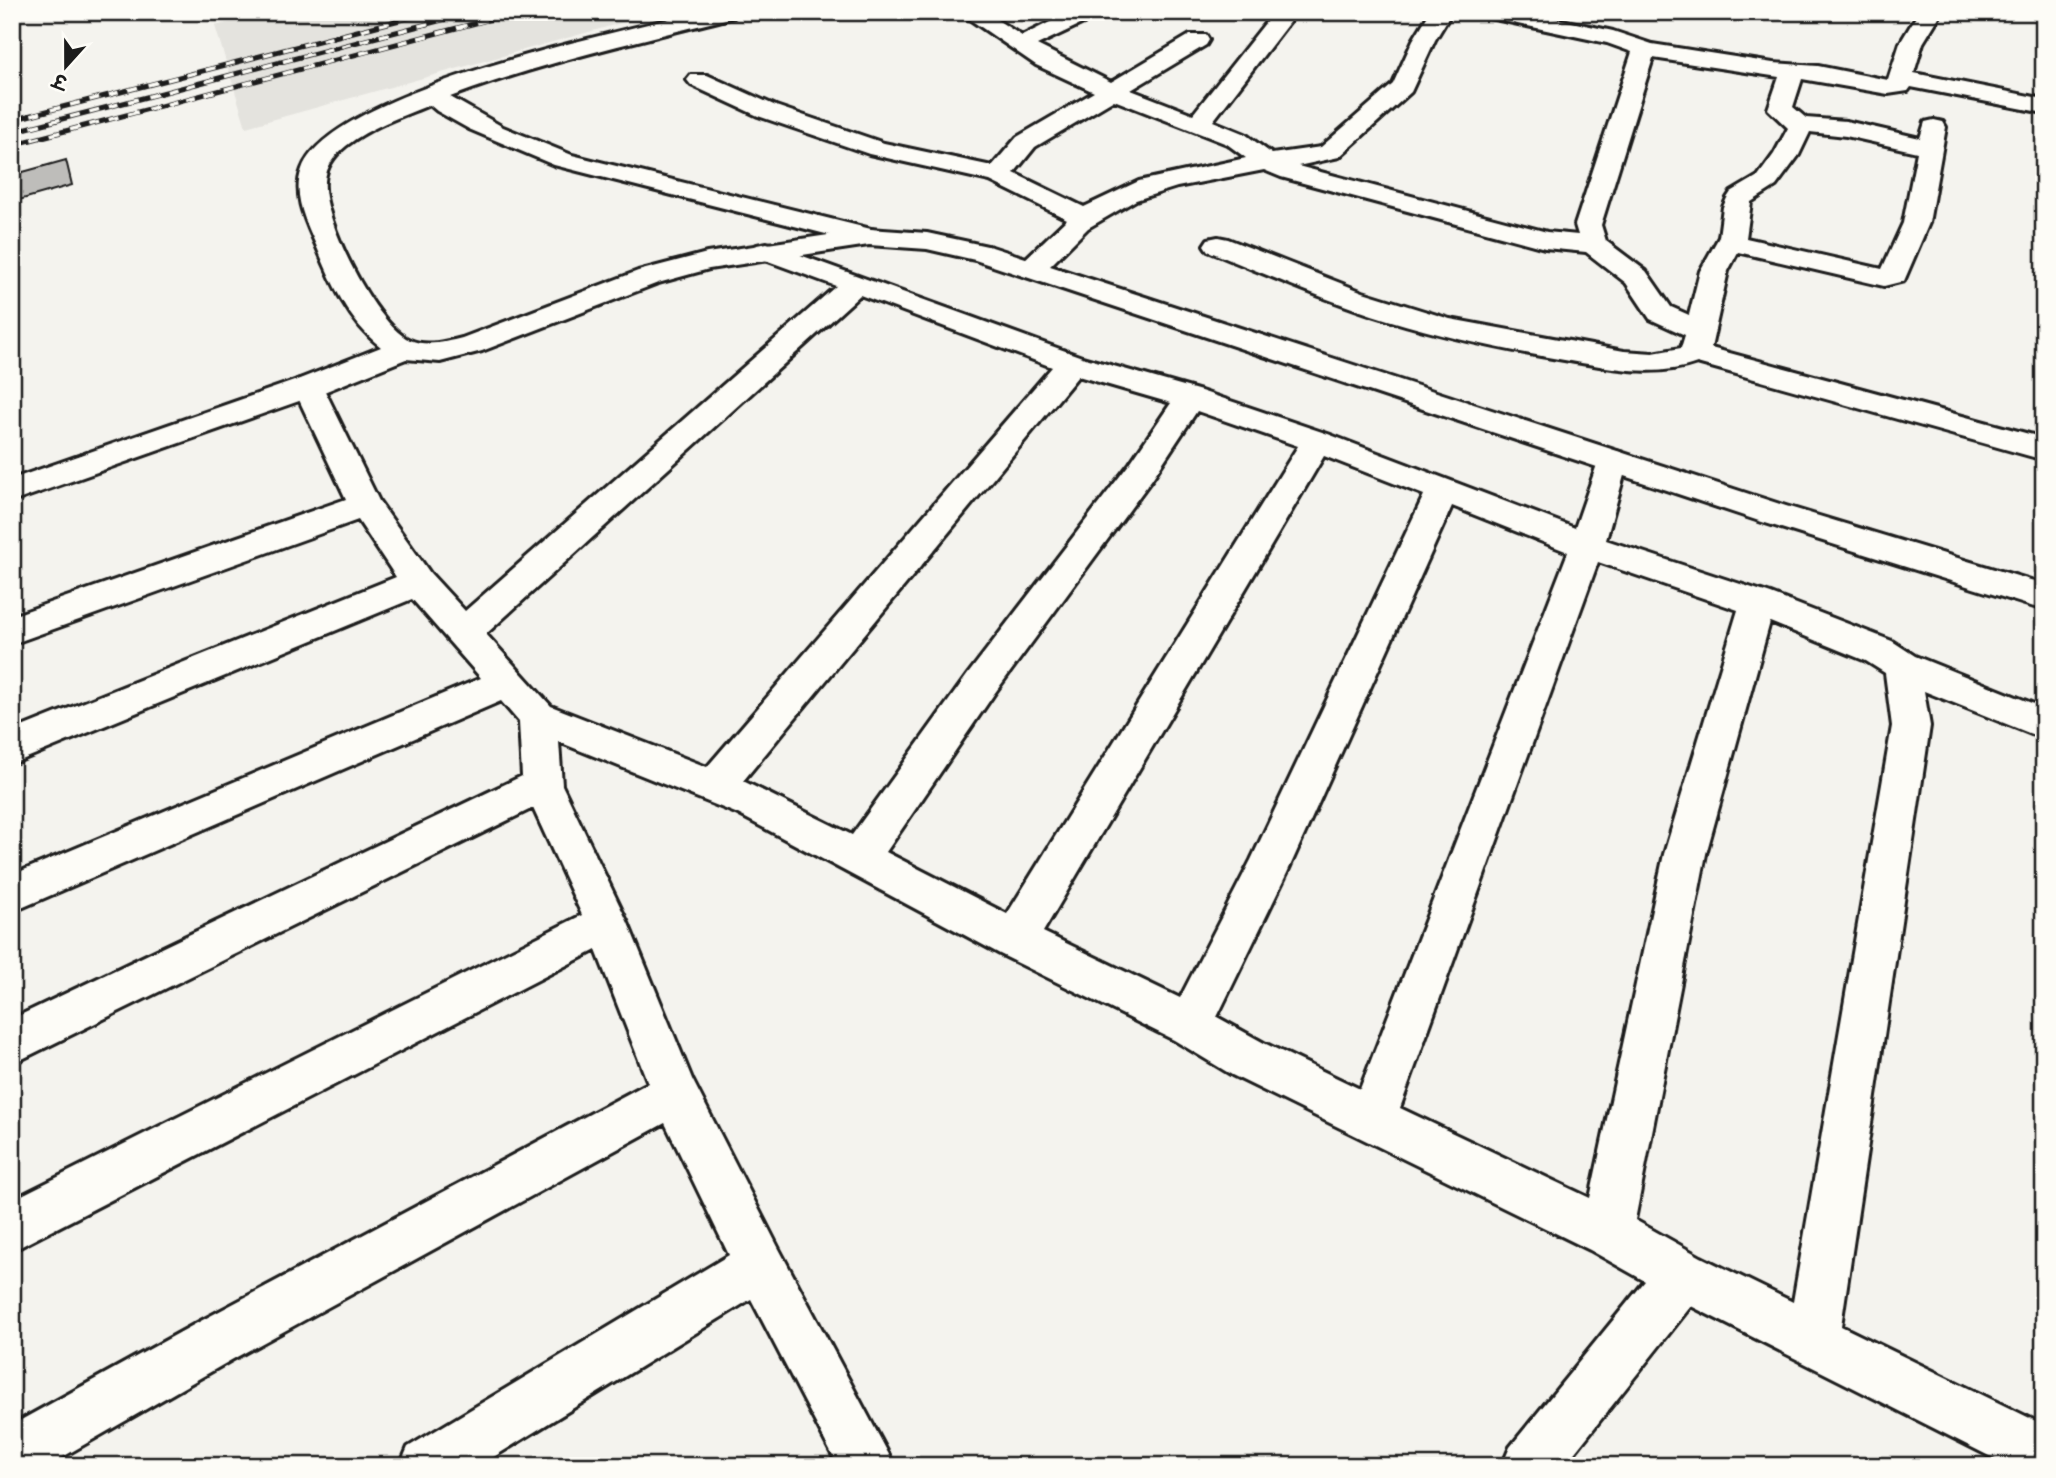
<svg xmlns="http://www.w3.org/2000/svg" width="2056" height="1478" viewBox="0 0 2056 1478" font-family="'Gochi Hand','Playpen Sans Deva',sans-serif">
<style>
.built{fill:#e4e3de}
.building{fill:#bebdba;stroke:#1c1c1c;stroke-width:2}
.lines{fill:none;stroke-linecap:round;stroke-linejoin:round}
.minor-casing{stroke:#1c1c1c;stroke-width:6}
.tertiary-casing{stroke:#1c1c1c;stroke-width:6}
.minor{fill:#fdfcf7;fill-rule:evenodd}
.tertiary{fill:#fdfcf7;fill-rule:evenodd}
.rail-casing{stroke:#1c1c1c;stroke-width:5}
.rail{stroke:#fdfcf7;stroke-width:3.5;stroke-dasharray:10;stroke-linecap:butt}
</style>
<rect width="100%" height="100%" fill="#f4f3ee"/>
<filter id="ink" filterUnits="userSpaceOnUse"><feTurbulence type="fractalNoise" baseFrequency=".0143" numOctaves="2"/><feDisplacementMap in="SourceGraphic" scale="14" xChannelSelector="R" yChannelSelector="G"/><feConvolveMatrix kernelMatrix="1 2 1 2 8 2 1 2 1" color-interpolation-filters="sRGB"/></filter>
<g filter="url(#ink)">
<!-- built -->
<path class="built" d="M268,12H661L246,127L215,26Z"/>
<!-- building -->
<path class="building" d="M66,160L72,185L12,202V175Z"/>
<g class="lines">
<!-- minor casing -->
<g class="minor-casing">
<path id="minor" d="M959,12H985L1022,36L1070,12H1099L1096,17L1037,45L1111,82L1190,35H1206L1209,40L1206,45L1131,90L1193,114L1274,12H1297L1213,121L1245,134L1272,154L1321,147L1393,84L1413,40L1430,12H1452L1435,40L1411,92L1339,157L1298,166L1547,232L1578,235L1575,225L1632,52L1607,43L1485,17L1482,12H1525L1613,31L1652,44L1773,63L1818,66L1888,80L1900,43L1917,15L1919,12H1942L1923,43L1914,73L2044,99V113L1911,87L1908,91L1888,94L1802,79L1793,107L1806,118L1846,121L1920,138L1925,122L1934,120L1943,122L1946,127L1929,223L1904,281L1884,286L1738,252L1728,271L1711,348L2044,438V460L1697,363C1655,378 1612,368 1570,361C1509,351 1447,338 1388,320C1327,301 1268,275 1208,251L1204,245L1208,239L1218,237L1228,239L1363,292L1450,319L1624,351L1653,353L1681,348L1685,335L1650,319L1626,283L1586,252L1545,248L1281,177L1264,170L1177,187L1136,200L1088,228L1041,275L1031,277L1021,275L1017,269L1021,263L1067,219L990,181L869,154L758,116L691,85L687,80L691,75H707L776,106L884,143L992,166L1017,137L1094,92L1036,65ZM1653,58L1779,77L1768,109L1788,128L1774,154L1758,176L1731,192L1727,198L1723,207L1719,237L1700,271L1689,315L1671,307L1646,271L1606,241L1601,225ZM1114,100L1227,144L1246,158L1139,181L1084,207L1014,173L1035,147ZM1810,132L1846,136L1917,152L1903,223L1882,269L1746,238L1751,202L1776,186L1799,155Z
M430,88L438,90L503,127L572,155L879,231L883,237L879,243L869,245L554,165L469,129L437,111L418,95L422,90Z
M767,243L1082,357L1201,391L1328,434L1575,528L1601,453L1612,450L1623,453L1628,461L1606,540L1771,594L1892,641L1915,656L2044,708V739L1924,691L1930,726L1841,1326L2044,1425V1466H2009L1691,1306L1564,1466H1502L1510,1447L1645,1281L1590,1250L1232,1075L1174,1040L1000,954L738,814L559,742L562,785L628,923L692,1079L778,1247L895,1466H838L751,1299L479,1466H400L408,1447L729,1255L665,1123L233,1359L47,1466H12V1425L197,1323L648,1083L596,950L12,1251V1200L582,915L533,808L12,1064V1019L522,776L519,722L501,701L12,912V875L481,678L412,599L12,764V731L396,577L358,520L12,644V616L346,499L293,387L297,380L308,377L319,380L323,387L379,501L430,573L465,611L836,286L757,257L753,251L757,245ZM860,295L1052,367L707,767L551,706L486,634ZM1078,376L1171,403L1130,463L968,674L852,835L743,781ZM1197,411L1298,446L1007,914L886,852L994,694L1152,479ZM1324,456L1424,495L1251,860L1180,998L1043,932ZM1452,506L1568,552L1360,1089L1264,1043L1217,1017L1287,873ZM1598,562L1738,610L1664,854L1590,1198L1400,1108ZM1770,622L1866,661L1885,673L1892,726L1793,1302L1701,1257L1635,1220L1706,854Z"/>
</g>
<!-- tertiary casing -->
<g class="tertiary-casing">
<path id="tertiary" d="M699,12H737L734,17C631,43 526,66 427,106C400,117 370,127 346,146C335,155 326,166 325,181C321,217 375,325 410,340C426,347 446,342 462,338L638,271L707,253L869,229L927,233L992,247L1786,506L2044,584V610L1762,522L975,260L927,249L869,245L709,269L658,283L482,351L440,362L406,359L319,394L12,502V479L297,380L381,347C348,321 332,283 316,245C306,222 292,195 302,169C331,91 618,32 699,12Z"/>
</g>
<!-- minor -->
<use href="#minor" class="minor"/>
<!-- tertiary -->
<use href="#tertiary" class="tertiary"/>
<!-- rail casing -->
<g class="rail-casing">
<path id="rail" d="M12,120L431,12
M12,132L473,12
M12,145L518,12"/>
</g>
<!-- rail -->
<use href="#rail" class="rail"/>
</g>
</g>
<!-- margin -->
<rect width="2056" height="1478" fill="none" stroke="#fdfcf7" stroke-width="42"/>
<rect x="21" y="21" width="2014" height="1436" fill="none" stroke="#1c1c1c" stroke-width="2.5" filter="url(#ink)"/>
<!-- north arrow -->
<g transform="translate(66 66) rotate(201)" stroke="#fdfcf7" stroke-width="5" paint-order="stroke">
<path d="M0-5L12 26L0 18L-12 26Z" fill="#1c1c1c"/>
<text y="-10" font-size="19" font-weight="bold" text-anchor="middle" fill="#1c1c1c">उ</text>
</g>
</svg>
